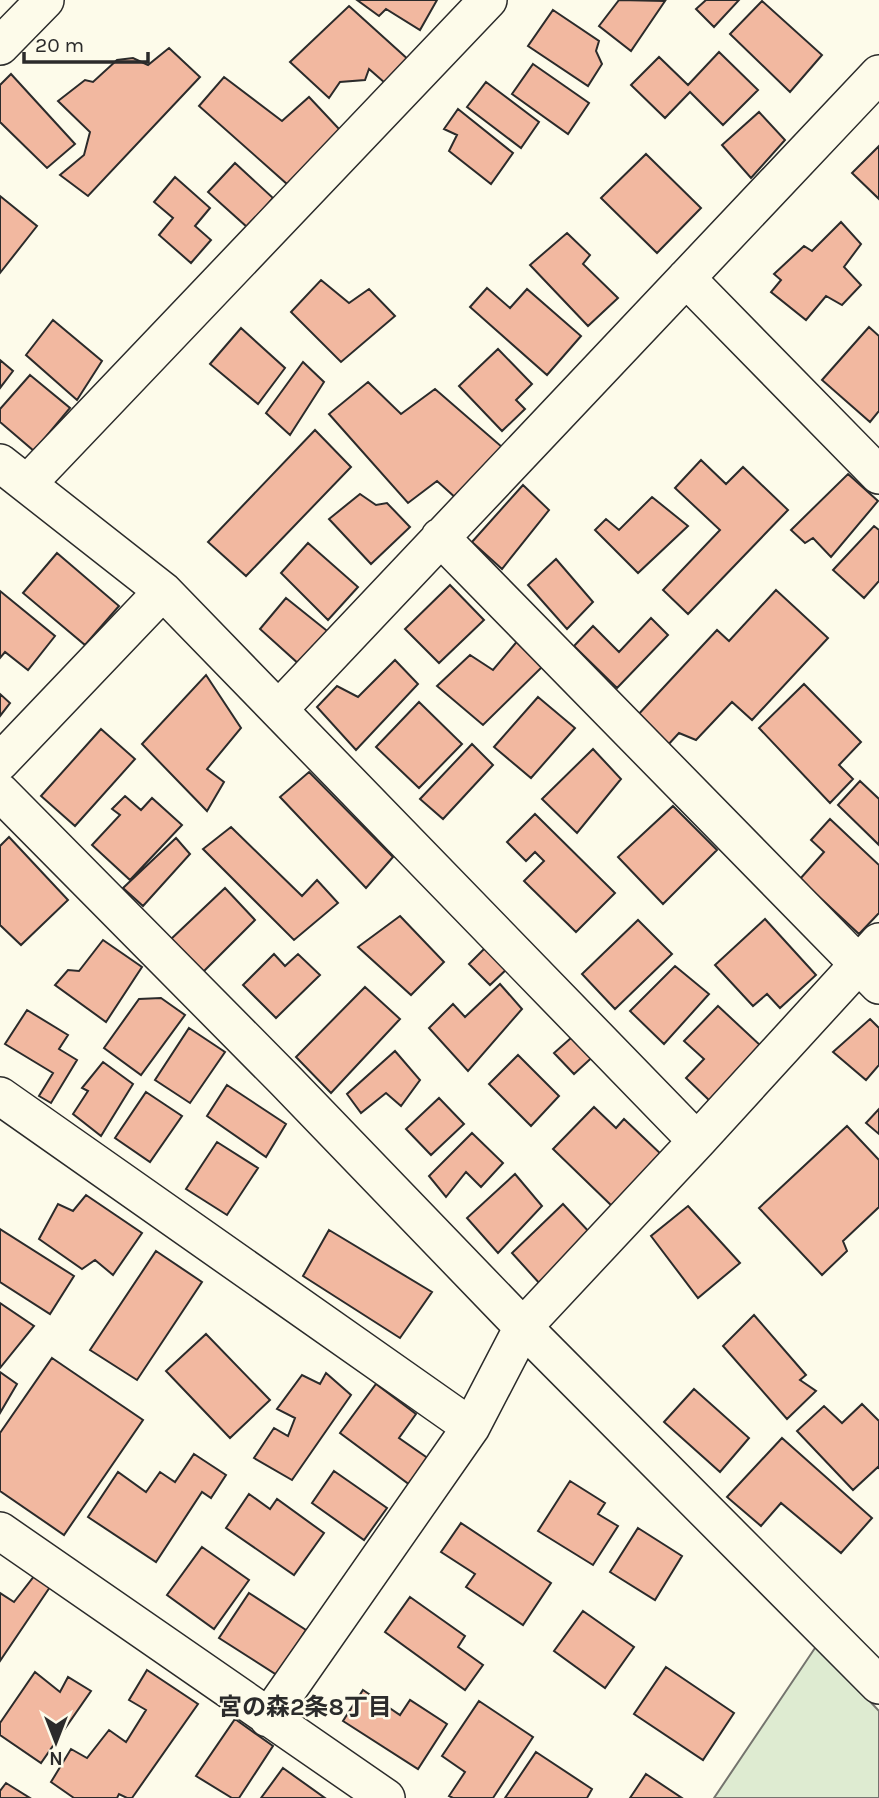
<svg xmlns="http://www.w3.org/2000/svg" width="879" height="1798" viewBox="0 0 879 1798" font-family="Karla,'Noto Sans JP',sans-serif">
<style>
.green{fill:#deebd1;stroke:#74746e;stroke-width:2}
.building{fill:#f2b8a0;stroke:#2b2b2b;stroke-width:2}
.lines{fill:none;stroke-linecap:round;stroke-linejoin:round}
.minor-casing{stroke:#2b2b2b;stroke-width:40}
.minor{stroke:#fdfbea;stroke-width:37}
.labels{text-anchor:middle;stroke-width:5;stroke-linejoin:round;paint-order:stroke}
.neighbourhood-label{font-size:24px;font-weight:bold;fill:#2b2b2b;stroke:#fdfbea}
</style>
<rect width="100%" height="100%" fill="#fdfbea"/>
<!-- green -->
<path class="green" d="M817,1645L879,1711V1798H714Z"/>
<!-- building -->
<path class="building" d="M357,0H437L420,30L386,9L379,16Z
M619,0L665,1L631,51L599,26Z
M706,0H739L714,27L696,9Z
M762,1L822,55L790,92L730,34Z
M349,6L411,62L385,83L369,69L365,80L340,82L329,98L290,62Z
M553,10L599,41L596,51L602,64L588,86L528,46Z
M169,48L200,77L88,196L60,175L84,155L90,132L58,101L85,80L93,82L117,60L133,58L148,65Z
M719,52L758,90L723,125L690,92L665,118L631,85L659,57L688,85Z
M533,64L589,103L568,134L512,94Z
M11,74L75,144L47,168L0,122V85Z
M224,77L282,121L309,97L340,130L287,184L199,106Z
M486,82L539,122L521,148L467,107Z
M458,109L513,153L491,184L449,151L457,135L444,129Z
M759,112L785,140L751,178L722,145Z
M879,146V199L852,173Z
M646,154L701,208L657,253L601,198Z
M235,163L273,198L247,227L208,192Z
M175,177L210,208L195,226L211,240L191,263L159,235L173,218L154,202Z
M0,196L37,226L0,273Z
M841,222L861,244L844,267L861,285L842,305L826,296L806,320L771,292L781,280L774,274L804,246L812,251Z
M567,233L590,255L583,264L618,298L588,326L530,265Z
M321,280L349,303L369,289L395,316L341,362L291,312Z
M487,288L510,308L527,289L581,336L547,375L470,307Z
M53,320L102,361L77,400L26,355Z
M869,327L879,336V411L870,422L822,380Z
M241,328L285,368L258,404L210,364Z
M498,349L532,384L516,400L525,409L502,431L459,386Z
M0,360L13,371L0,388Z
M303,362L324,382L290,435L266,413Z
M30,375L70,408L34,451L0,422V409Z
M368,382L401,414L435,389L502,447L457,499L437,481L408,503L329,414Z
M315,430L351,467L246,576L208,542Z
M701,460L726,484L743,467L788,510L688,614L663,590L720,530L675,488Z
M848,474L878,501L831,557L813,538L805,543L791,530Z
M523,485L549,510L502,569L472,542Z
M360,494L376,505L387,503L410,527L371,564L329,519Z
M652,497L688,526L638,573L595,530L606,519L619,530Z
M874,526L879,530V581L864,598L833,570Z
M308,543L358,587L328,620L281,573Z
M57,553L119,606L85,645L23,593Z
M556,559L593,602L567,629L528,585Z
M450,585L484,620L439,663L405,629Z
M776,590L828,638L752,720L732,702L696,740L679,733L667,746L636,717L717,630L729,641Z
M0,591L55,636L28,670L5,652L0,658Z
M286,598L331,634L300,665L260,629Z
M651,618L668,635L617,688L574,646L593,626L619,652Z
M519,639L542,667L483,725L437,686L470,655L493,670Z
M395,660L418,684L356,750L317,707L337,686L358,697Z
M206,675L241,728L207,769L224,782L207,811L142,744Z
M804,684L861,742L839,765L853,779L830,803L759,728Z
M0,694L10,703L0,716Z
M538,697L575,728L531,778L494,747Z
M419,702L462,744L419,788L376,747Z
M101,729L135,759L75,826L41,796Z
M472,744L493,765L443,819L420,799Z
M593,749L621,779L577,833L542,799Z
M309,772L393,857L366,888L280,797Z
M860,781L879,799V845L838,805Z
M125,796L141,810L152,798L182,825L130,880L92,845L120,815L112,809Z
M673,806L717,850L663,904L618,857Z
M535,814L615,893L576,932L524,881L544,861L535,852L526,861L507,842Z
M830,819L879,865V913L859,934L800,879L824,852L811,840Z
M231,827L302,896L317,880L338,903L294,940L203,849Z
M9,837L68,900L21,945L0,925V846Z
M176,838L190,854L143,906L123,888Z
M225,888L255,920L203,972L170,940Z
M400,916L444,962L411,995L358,947Z
M765,919L816,975L780,1008L767,994L753,1006L715,965Z
M638,920L672,954L615,1009L582,974Z
M103,940L142,967L106,1022L55,985L68,970L79,971Z
M491,942L510,966L490,985L469,964Z
M274,954L285,966L298,954L320,975L276,1018L243,985Z
M675,966L709,994L664,1044L630,1011Z
M500,984L522,1009L468,1071L429,1028L453,1004L465,1017Z
M365,987L400,1019L331,1093L296,1057Z
M161,998L185,1015L141,1075L104,1048L139,999Z
M718,1006L761,1046L710,1101L686,1078L704,1059L684,1041Z
M27,1010L68,1035L59,1049L77,1060L51,1103L39,1096L53,1073L5,1044Z
M870,1019L879,1028V1065L866,1080L833,1052Z
M189,1028L225,1052L190,1103L155,1080Z
M580,1030L599,1051L574,1074L554,1053Z
M395,1051L420,1080L401,1106L386,1093L361,1113L347,1094Z
M518,1055L559,1096L531,1126L489,1084Z
M103,1062L133,1084L101,1136L73,1114L88,1091L82,1088Z
M227,1085L286,1124L266,1157L207,1116Z
M146,1092L182,1116L150,1162L115,1138Z
M439,1098L464,1124L431,1155L406,1129Z
M594,1107L616,1128L624,1119L663,1156L613,1207L553,1149Z
M879,1109V1134L866,1123Z
M847,1126L879,1160V1207L843,1241L847,1251L822,1275L759,1208Z
M472,1133L503,1163L481,1187L466,1172L446,1197L429,1176Z
M217,1142L258,1168L227,1215L186,1189Z
M515,1174L542,1206L498,1253L467,1218Z
M86,1195L142,1233L113,1275L95,1260L82,1269L39,1239L58,1204L73,1211Z
M563,1204L592,1235L541,1285L512,1253Z
M688,1206L740,1263L698,1298L651,1236Z
M0,1229L74,1276L50,1314L0,1282Z
M329,1230L432,1292L400,1338L303,1276Z
M156,1251L202,1282L137,1380L90,1350Z
M0,1303L34,1326L0,1368Z
M754,1315L806,1375L800,1380L816,1391L787,1419L723,1346Z
M206,1334L270,1400L230,1438L166,1371Z
M52,1358L143,1420L64,1535L0,1491V1433Z
M0,1372L17,1384L0,1413Z
M326,1373L351,1395L292,1480L254,1458L274,1428L288,1436L295,1418L277,1409L302,1375L320,1384Z
M376,1384L416,1414L399,1438L429,1459L410,1485L340,1433Z
M694,1389L749,1438L720,1472L664,1422Z
M862,1404L879,1421V1468L878,1467L853,1490L797,1431L824,1406L842,1423Z
M782,1438L872,1518L841,1553L781,1503L761,1526L727,1497Z
M194,1454L226,1475L211,1498L202,1492L156,1562L88,1517L118,1472L146,1492L160,1472L175,1482Z
M334,1471L387,1508L364,1540L312,1503Z
M570,1481L605,1503L598,1514L618,1526L593,1565L538,1531Z
M249,1494L270,1509L277,1499L324,1533L294,1575L226,1528Z
M461,1523L551,1583L523,1625L466,1587L475,1574L441,1552Z
M638,1528L682,1556L655,1600L610,1572Z
M202,1547L249,1580L214,1629L167,1595Z
M35,1575L50,1587L0,1661V1593L14,1602Z
M249,1593L306,1630L277,1675L219,1638Z
M410,1597L465,1636L458,1647L483,1665L465,1690L385,1632Z
M583,1611L634,1647L605,1688L554,1651Z
M666,1667L734,1713L703,1760L634,1714Z
M147,1670L198,1704L132,1798H127L119,1794L117,1798H74L51,1782L71,1749L87,1758L109,1730L126,1742L146,1710L129,1700Z
M35,1672L60,1692L68,1677L91,1691L41,1763L0,1735V1723Z
M363,1690L400,1715L410,1700L447,1724L418,1769L343,1721Z
M479,1701L533,1737L493,1798H453L449,1796L465,1772L442,1756Z
M235,1719L273,1746L239,1798H232L196,1776Z
M536,1752L592,1789L587,1798H505Z
M283,1768L325,1798H261Z
M646,1774L682,1798H630Z
M6,1783L30,1798H0V1791Z"/>
<g class="lines">
<!-- minor casing -->
<g class="minor-casing">
<path id="minor" d="M0,46L45,0
M686,278L879,475
M0,463L163,591L697,1141
M27,484L488,0
M440,537L879,985
M279,709L879,74
M0,762L163,591
M0,792L285,1080L523,1327L879,1685
M0,1096L471,1427
M0,1531L386,1798
M268,1718L471,1427L523,1327L697,1141L879,942"/>
</g>
<!-- minor -->
<use href="#minor" class="minor"/>
</g>
<g class="labels">
<!-- neighbourhood labels -->
<g class="neighbourhood-label">
<text x="305" y="1715">宮の森2条8丁目</text>
</g>
</g>
<!-- north arrow -->
<g transform="translate(56 1742) rotate(180)" stroke="#fdfbea" stroke-width="5" paint-order="stroke">
<path d="M0-5L12 26L0 18L-12 26Z" fill="#2b2b2b"/>
<text y="-10" font-size="19" font-weight="bold" text-anchor="middle" fill="#2b2b2b">N</text>
</g>
<!-- scale -->
<path d="M24 52v10h124v-10" fill="none" stroke="#2b2b2b" stroke-width="3.5"/>
<text x="35" y="52" font-size="21" fill="#2b2b2b" stroke="#fdfbea" stroke-width="5" paint-order="stroke">20 m</text>
</svg>
